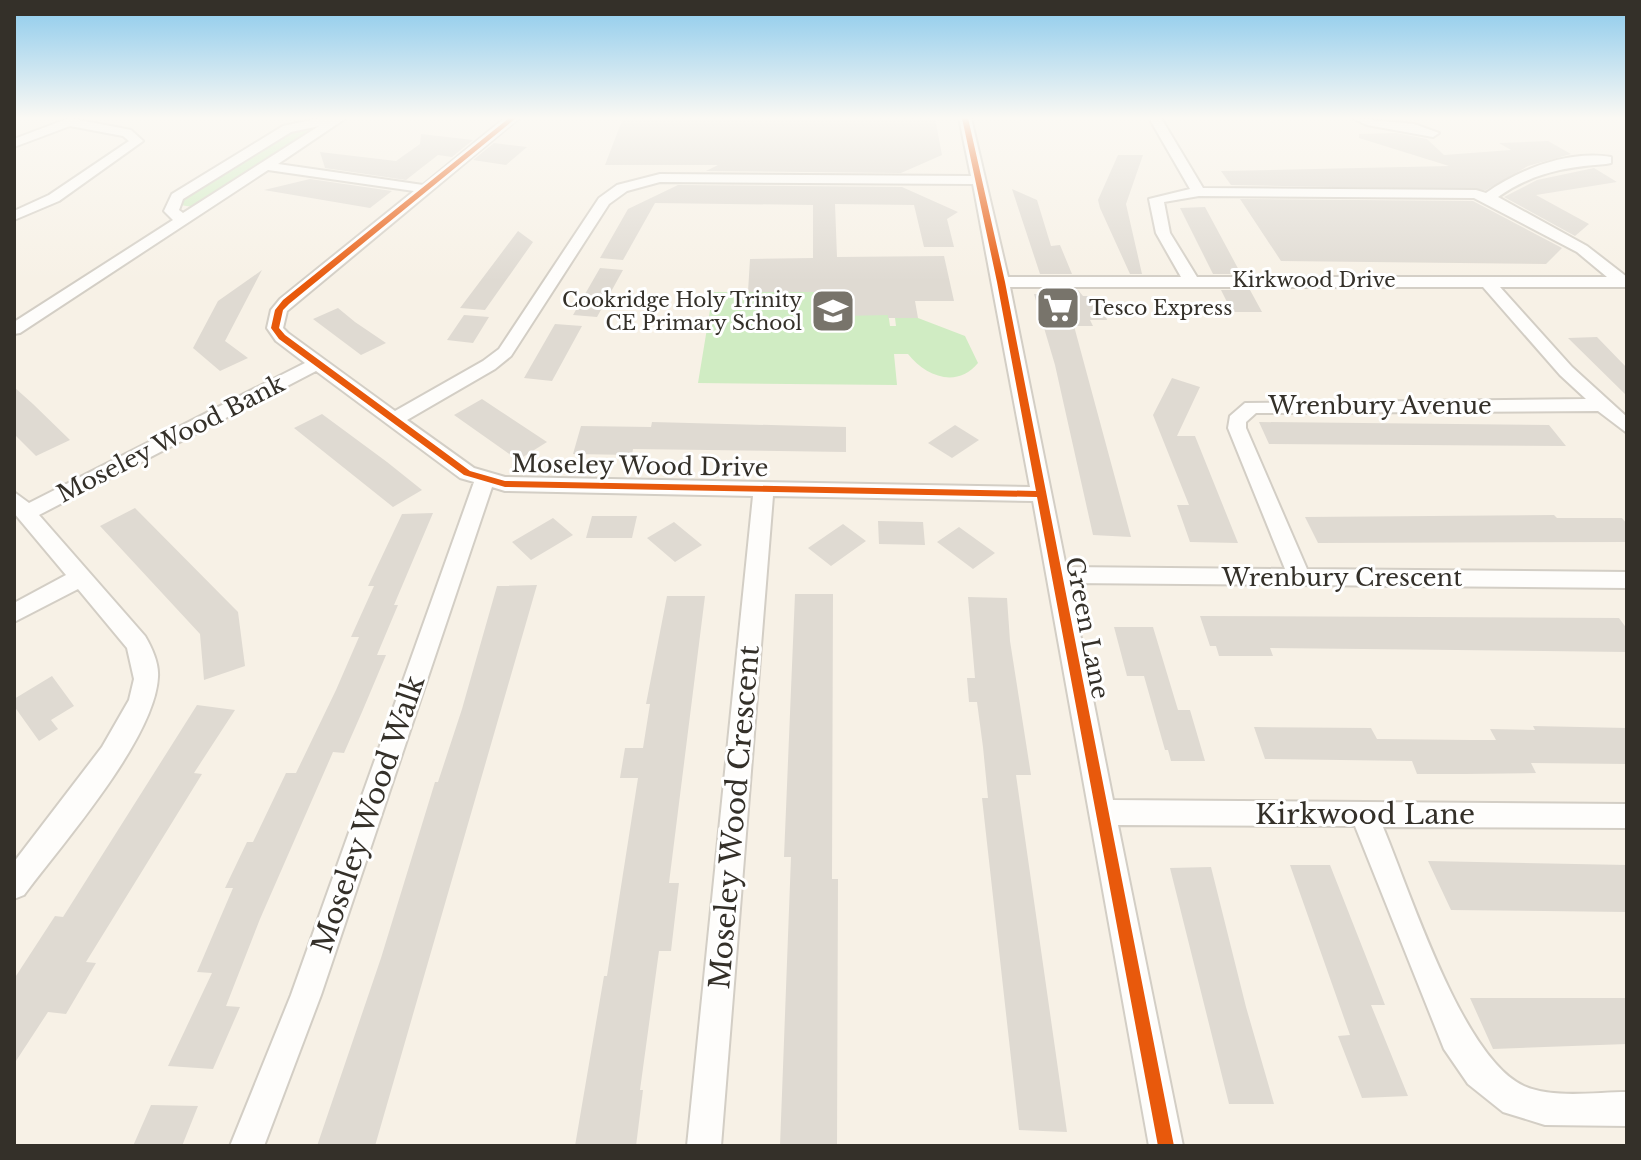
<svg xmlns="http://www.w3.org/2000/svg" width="1641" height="1160" viewBox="0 0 1641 1160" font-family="'Libre Baskerville',serif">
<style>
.green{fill:#d0ecc3}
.building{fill:#dfdad2}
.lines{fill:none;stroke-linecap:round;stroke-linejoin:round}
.minor-casing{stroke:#d3cec5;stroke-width:4}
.minor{fill:#fefdfb;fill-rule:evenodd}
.cycleway-casing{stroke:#fff;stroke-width:5}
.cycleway{fill:#e8590c;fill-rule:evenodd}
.labels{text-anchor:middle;stroke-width:6;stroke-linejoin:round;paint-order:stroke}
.far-street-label{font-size:20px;fill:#343029;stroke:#fff}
.far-poi-label{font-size:20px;fill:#343029;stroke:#fff;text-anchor:end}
.street-label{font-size:24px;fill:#343029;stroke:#fff}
.near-street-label{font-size:28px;fill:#343029;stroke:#fff}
</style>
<rect width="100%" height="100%" fill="#f7f1e6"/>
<!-- green -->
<path class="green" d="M323,125L193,207L180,205L189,194L294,129Z
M822,288L823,308L887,305L890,326H896L895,318H918L965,336L978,363C957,389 925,376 908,354H894L897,385L698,383L713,292H796Z"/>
<!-- building -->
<path class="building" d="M623,118H935L942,155L901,173L706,171L718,165H605Z
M1396,133L1427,139L1444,155L1511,150L1499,143L1548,141L1571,154L1528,166L1486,190L1231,185L1221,171L1449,166L1359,138V134Z
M421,134L473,140L452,157L438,155L406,180L325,168L320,152L396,161L420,144Z
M494,143L527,147L506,165L473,160Z
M1118,155H1143L1126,204L1142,274H1130L1100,208L1098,200Z
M1594,168L1617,182L1536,195L1589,224L1575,236L1504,197L1537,180Z
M310,179L392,191L370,208L264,190Z
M678,185L902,187L958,212L947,219L954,247H924L914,205L835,204L837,257L944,256L954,301H915L918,318H888V315L843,316L842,308H823L822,292H748L750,259L813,258V205L655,203L623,260L600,258L628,209Z
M1012,189L1037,200L1051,246L1060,245L1072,274H1040Z
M1240,199L1473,201L1562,248L1546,264L1281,261Z
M1205,207L1241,274H1213L1180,208Z
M518,231L533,242L485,310L460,308Z
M600,268L623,270L597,317L573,315Z
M262,270L225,341L248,358L220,371L193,348L218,301Z
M1046,290H1078L1083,296H1100L1107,320H1090L1093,326H1074L1131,537L1093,535L1055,365L1034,294H1047Z
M1221,290H1250L1262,312H1232Z
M338,308L355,322L386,343L361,355L313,319Z
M464,315L489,317L473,343L447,340Z
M555,324L582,326L552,381L524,378Z
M1597,337L1627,368V396L1568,338Z
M1172,378L1200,387L1177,436H1195L1238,543L1190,542L1177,505H1189L1153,415Z
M14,387L33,404L70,440L36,456L14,434Z
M482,399L500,411L547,442L523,457L517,453L512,456L454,415Z
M322,414L387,462L422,490L393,507L294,428Z
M652,422L846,427V452L633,449L632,455L573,454L581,426L651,427Z
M1259,422L1549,425L1566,446L1269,444Z
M955,425L979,440L952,458L928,443Z
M135,508L238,612L245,666L204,680L200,634L100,526Z
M433,513L394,605H398L377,655H386L362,712L344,753L333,752L260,919L226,1006L240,1007L213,1069L168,1066L212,973L197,972L233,888H225L247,842H253L286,773H296L336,690L359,637H351L374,586H368L402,514Z
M1554,515L1557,518H1622L1627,524V542L1318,543L1305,517Z
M592,516H637L632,538H586Z
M553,518L573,535L531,560L512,542Z
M878,521L923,522L925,545L879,544Z
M674,522L702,545L675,562L647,538Z
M843,524L866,541L831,566L808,548Z
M959,527L995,553L973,569L937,542Z
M537,585L375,1146H317L381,958L435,782H438L462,709L497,586Z
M795,594H833L832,879H838L837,1146H780L791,857H784Z
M667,596H705L669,883H679L671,951H659L640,1090H643L636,1146H575L604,976H607L638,778H620L625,748H643L650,704H646Z
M968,597L1007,598L1010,641L1031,775H1016L1067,1132L1019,1130L982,798H988L983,747L977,702H969L967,678H975Z
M1200,616L1619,618L1627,629V652L1270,648L1273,656H1219L1216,646H1210Z
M1114,627H1153L1178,710H1190L1205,761H1171L1168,750H1165L1144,676H1127Z
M52,676L74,706L51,720L58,729L39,741L14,706V699Z
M197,705L235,710L194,773L202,774L86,962L96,963L66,1014L48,1012L14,1064V979L55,916L63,917Z
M1533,726L1627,728V764L1531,763L1536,773L1465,774H1417L1412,761L1265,759L1254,727L1371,728L1377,739L1471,740H1496L1490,729L1535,730Z
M1428,861L1627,865V912L1451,910Z
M1290,865H1330L1385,1005H1371L1408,1096L1362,1098L1338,1036L1350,1035Z
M1211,867L1246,1007L1274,1104H1229L1170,868Z
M1470,998H1627V1044L1493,1049Z
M151,1105L198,1106L182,1146H133Z"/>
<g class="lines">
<!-- minor casing -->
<g class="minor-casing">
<path id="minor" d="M69,118L131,130L143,141L59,201L14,220V211L49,195L129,141L123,136L70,126L14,147V139Z
M320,118H346L278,164L423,185L505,118H519L287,311L283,328L288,333L395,411L483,361L499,349L599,198L617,185L660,174L971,176L959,118H971L1008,277H1181L1156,233L1149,199L1190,189L1149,118H1161L1203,188L1476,190L1486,193C1520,169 1568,150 1611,157V163L1606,164C1565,167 1532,173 1498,197L1587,246L1627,277V287H1500L1572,367L1627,417V433L1598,411L1256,413L1246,422V428L1307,569L1627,572V588L1070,583L1113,800L1627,804V828L1383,827C1410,891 1462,1058 1524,1086C1553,1099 1596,1092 1627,1092V1126L1545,1125L1503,1112L1468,1084L1444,1049L1355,826L1118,825L1183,1146H1149L1033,501L773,496L721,1146H687L753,496L505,491L492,487L321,995L264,1146H230L291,995L474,482L460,478L316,371L39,515L145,636C152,648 159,663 158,677C155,739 62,844 24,895L14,899V862L102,747L129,700L134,679L127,648L78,589L14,622V603L66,575L14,513V492L29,503L305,363L276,341L267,328L271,310L280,299L414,191L268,170L20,333L14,334V322L173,220L164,211L172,194L283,126ZM319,126L183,213L179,210L183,199L291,132ZM660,182L973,184L1030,487L505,477L474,468L407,420L495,369L511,356L609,204L627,191ZM1199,196L1474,198L1577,252L1607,277H1197L1170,233L1164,202ZM1010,287H1483L1560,375L1586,399L1245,403L1230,416L1228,428L1285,569L1066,567Z
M1352,118L1414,124L1439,133L1433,137L1367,125Z"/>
</g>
<!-- minor -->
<use href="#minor" class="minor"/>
<!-- cycleway casing -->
<g class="cycleway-casing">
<path id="cycleway" d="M509,118H516L289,304L283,310L279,328L285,335L470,471L505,481L1036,491L997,282L962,118H968L1005,282L1174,1146H1158L1037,497L505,487L464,475L279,339L271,328L275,310L283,300Z"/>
</g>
<!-- cycleway -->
<use href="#cycleway" class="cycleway"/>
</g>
<!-- sky -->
<linearGradient id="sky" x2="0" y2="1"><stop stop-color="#8bcaec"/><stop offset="0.42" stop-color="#fbf9f4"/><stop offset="1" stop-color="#fbf9f4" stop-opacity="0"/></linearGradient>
<rect width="1641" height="281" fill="url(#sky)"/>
<!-- icons -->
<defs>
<g id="supermarket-square" transform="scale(2.3)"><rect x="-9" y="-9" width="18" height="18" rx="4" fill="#78746b" stroke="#fff"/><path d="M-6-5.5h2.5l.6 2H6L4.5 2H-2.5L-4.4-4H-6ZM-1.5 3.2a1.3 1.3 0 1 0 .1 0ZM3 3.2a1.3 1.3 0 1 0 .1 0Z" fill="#fff"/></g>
<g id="school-square" transform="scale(2.3)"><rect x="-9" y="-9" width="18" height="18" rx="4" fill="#78746b" stroke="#fff"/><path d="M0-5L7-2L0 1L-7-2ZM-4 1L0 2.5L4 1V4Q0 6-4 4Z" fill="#fff"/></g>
</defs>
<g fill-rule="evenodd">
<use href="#supermarket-square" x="1058" y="308"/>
<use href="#school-square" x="833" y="311"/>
</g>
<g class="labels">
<!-- far-street labels -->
<g class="far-street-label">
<text x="1314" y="287">Kirkwood Drive</text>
</g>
<!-- far-poi labels -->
<g class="far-poi-label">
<text x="802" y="307">Cookridge Holy Trinity<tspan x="802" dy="23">CE Primary School</tspan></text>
<text x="1089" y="315" text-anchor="start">Tesco Express</text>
</g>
<!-- street labels -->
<g class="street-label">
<text x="1380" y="414">Wrenbury Avenue</text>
<text transform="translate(171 439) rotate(-27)" y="8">Moseley Wood Bank</text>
<text transform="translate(640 466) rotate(1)" y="8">Moseley Wood Drive</text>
<text x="1342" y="586">Wrenbury Crescent</text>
<text transform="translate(1087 628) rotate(79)" y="8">Green Lane</text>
</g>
<!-- near-street labels -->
<g class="near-street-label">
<text transform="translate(368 814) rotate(-71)" y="10">Moseley Wood Walk</text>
<text x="1365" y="824">Kirkwood Lane</text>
<text transform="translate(734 817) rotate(-85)" y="10">Moseley Wood Crescent</text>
</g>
</g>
<!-- border -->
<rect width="1641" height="1160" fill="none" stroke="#343029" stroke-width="32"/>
</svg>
